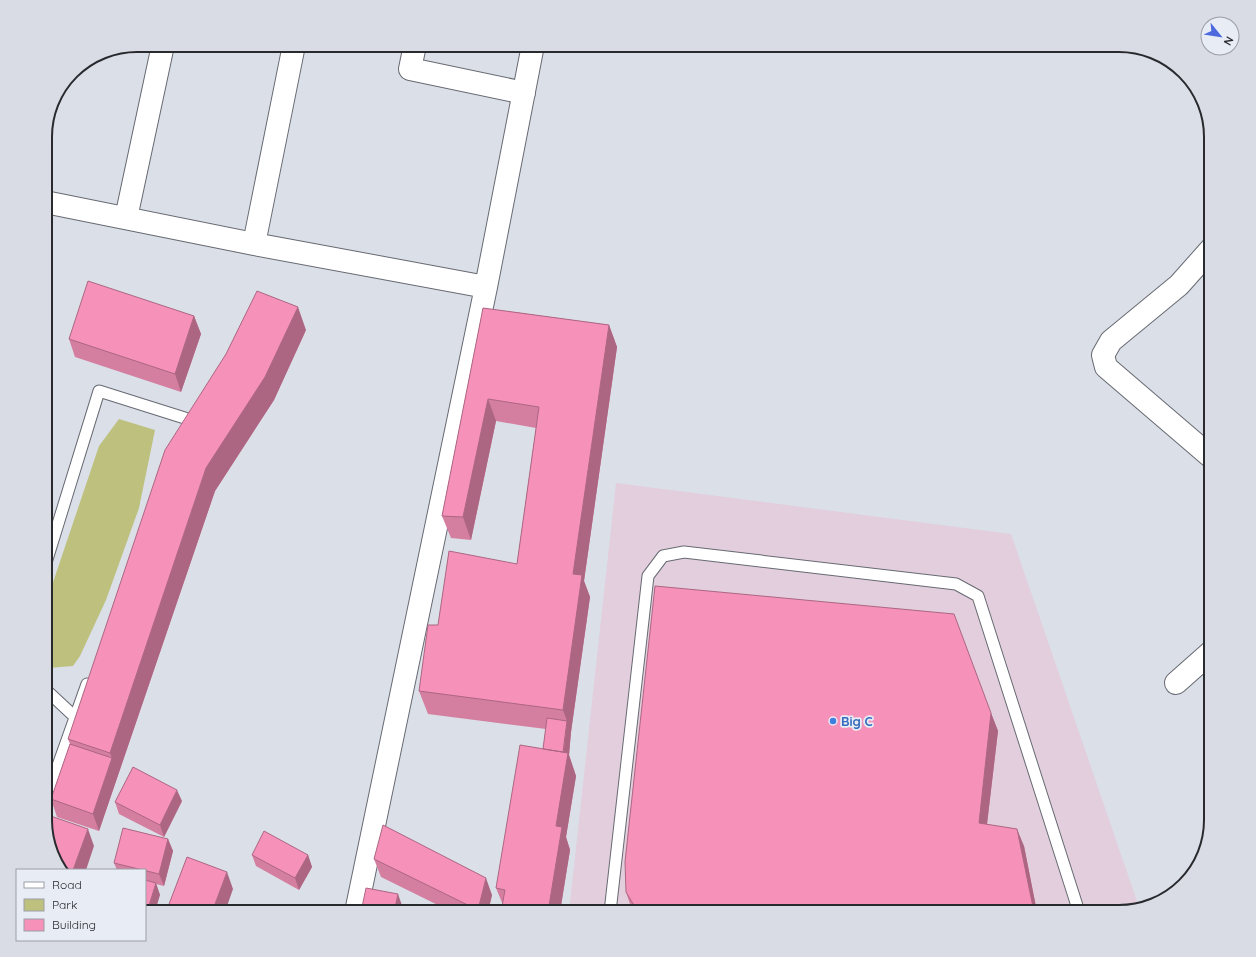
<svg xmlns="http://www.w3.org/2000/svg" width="1256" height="957" viewBox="0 0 1256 957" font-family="Quicksand,sans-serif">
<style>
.commercial{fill:#e2cedd}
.green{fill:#bec17e}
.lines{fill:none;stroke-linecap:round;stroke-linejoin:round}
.service-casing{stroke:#676a72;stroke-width:13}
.minor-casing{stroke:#676a72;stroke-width:24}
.service{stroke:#fff;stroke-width:11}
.minor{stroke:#fff;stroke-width:22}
.wall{fill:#d47ea0}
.shaded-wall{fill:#ac6682}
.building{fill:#f692ba;stroke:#ac6682}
.shop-dot{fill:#3f7fe0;stroke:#e8ecf5;stroke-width:1.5}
.labels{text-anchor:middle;stroke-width:3.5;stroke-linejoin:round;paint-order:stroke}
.shop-label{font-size:13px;font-weight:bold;fill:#366cbe;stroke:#e8ecf5;text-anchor:start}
.rim{fill:none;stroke:#292a2e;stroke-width:2}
</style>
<rect width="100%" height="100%" fill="#dbdfe8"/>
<!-- commercial -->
<path class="commercial" d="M616,483L1011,534L1139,907L1119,912H569Z"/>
<!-- green -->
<path class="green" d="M119,419L155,430L139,508L106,600L80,656L73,666L48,668L45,662V606L99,446Z"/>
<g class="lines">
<!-- service casing -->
<g class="service-casing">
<path id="service" d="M45,566L99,391L191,420
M45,689L75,717
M45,802L87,684
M610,912L648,576L663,556L684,552L956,584L978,596L1079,912"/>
</g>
<!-- minor casing -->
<g class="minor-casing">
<path id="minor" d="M415,45L410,69L524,93
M45,202L254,244L486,287
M126,218L163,45
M254,244L294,45
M1211,249L1179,285L1111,341L1103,355L1106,367L1211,457
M1176,683L1211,652
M356,912L486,287L533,45"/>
</g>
<!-- service -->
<use href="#service" class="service"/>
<!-- minor -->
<use href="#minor" class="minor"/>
</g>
<!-- wall -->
<path class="wall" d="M483,308L609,325L617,347L584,581L590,597L571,732L569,755L576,776L566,837L570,850L560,912H501L503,905L496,888L543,749L546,729L428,714L419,691L438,625L517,564L536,428L496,421L471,540L451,538L442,516Z
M194,316L201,334L181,392L75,357L69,339Z
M306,330L274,400L215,491L99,831L57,817L51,799L70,744L68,739Z
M991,713L998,731L987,824L1024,846L1037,912H634L632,910L626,892Z
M182,801L164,837L119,814L115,802Z
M168,839L173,851L164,886L156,884L160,895L145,912V870H117L114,863Z
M252,855H308L312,867L299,890L256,866Z
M374,859L492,895L488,912H452L381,877Z"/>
<!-- shaded-wall -->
<path class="shaded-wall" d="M298,307L306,330L274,400L215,491L99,831L93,814L112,758L110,753L206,468Z
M194,316L201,334L181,392L175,374Z
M609,325L617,347L584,581L590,597L571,732L569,755L576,776L566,837L570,850L560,912H548L556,826L567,721L563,710L573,574Z
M488,399L496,421L471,540L463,517Z
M991,713L998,731L985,841L979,823Z
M177,790L182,801L164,837L160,825Z
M88,829L94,846L86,870H73Z
M1017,829L1024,846L1037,912H1034Z
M168,839L173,851L164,886L159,874Z
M308,855L312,867L299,890L295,878Z
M227,872L233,889L225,912H212Z
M486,878L492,895L488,912H478V910Z
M156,883L160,895L155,912H147Z
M398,894L404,911V912H394Z"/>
<!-- building -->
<path class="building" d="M88,281L194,316L175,374L69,339Z
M257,291L298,307L265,377L206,468L110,753L68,739L165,450L226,354Z
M483,308L609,325L573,574L582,575L563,710L419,691L428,625H438L449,551L517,564L539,407L488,399L463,517L442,516Z
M655,586L954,614L991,713L979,823L1017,829L1034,912H638L626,892L625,862Z
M547,718L567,721L563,752L543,749Z
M70,744L112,758L93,814L51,799Z
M520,745L568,753L556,826L562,827L548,912H501L505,890L496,888Z
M133,767L177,790L160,825L115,802Z
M45,814L88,829L73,870H62L55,861L45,826Z
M383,825L486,878L478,910L374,859Z
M123,828L168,839L159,874L114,863Z
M264,831L308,855L295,878L252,855Z
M187,857L227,872L212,912H166Z
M145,880L156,883L147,912H145Z
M366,888L398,894L394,912H361Z"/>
<!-- markers -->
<circle class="shop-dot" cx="833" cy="721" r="4"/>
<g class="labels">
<!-- shop labels -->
<g class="shop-label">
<text x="841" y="726">Big C</text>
</g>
</g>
<!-- crop -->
<path d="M0 0H1256V957H0ZM137 52H1119A85 85 0 0 1 1204 137V820A85 85 0 0 1 1119 905H137A85 85 0 0 1 52 820V137A85 85 0 0 1 137 52Z" fill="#d9dce5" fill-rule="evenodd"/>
<path class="rim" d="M137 52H1119A85 85 0 0 1 1204 137V820A85 85 0 0 1 1119 905H137A85 85 0 0 1 52 820V137A85 85 0 0 1 137 52Z"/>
<!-- legend -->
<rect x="16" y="869" width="130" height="72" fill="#e8ecf5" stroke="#9c9ea5"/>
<rect x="24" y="882" width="20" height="6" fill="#ffffff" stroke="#9c9ea5"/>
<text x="52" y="889" font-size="12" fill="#292a2e">Road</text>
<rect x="24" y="899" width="20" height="12" fill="#bec17e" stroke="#9c9ea5"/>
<text x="52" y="909" font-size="12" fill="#292a2e">Park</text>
<rect x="24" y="919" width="20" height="12" fill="#f692ba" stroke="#9c9ea5"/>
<text x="52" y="929" font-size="12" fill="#292a2e">Building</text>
<!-- north arrow -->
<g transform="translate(1220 36) rotate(120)"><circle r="19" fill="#e8ecf5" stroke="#9c9ea5"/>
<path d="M0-3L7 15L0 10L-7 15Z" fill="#4c6ade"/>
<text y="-6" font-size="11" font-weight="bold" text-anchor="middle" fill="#292a2e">N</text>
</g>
</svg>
